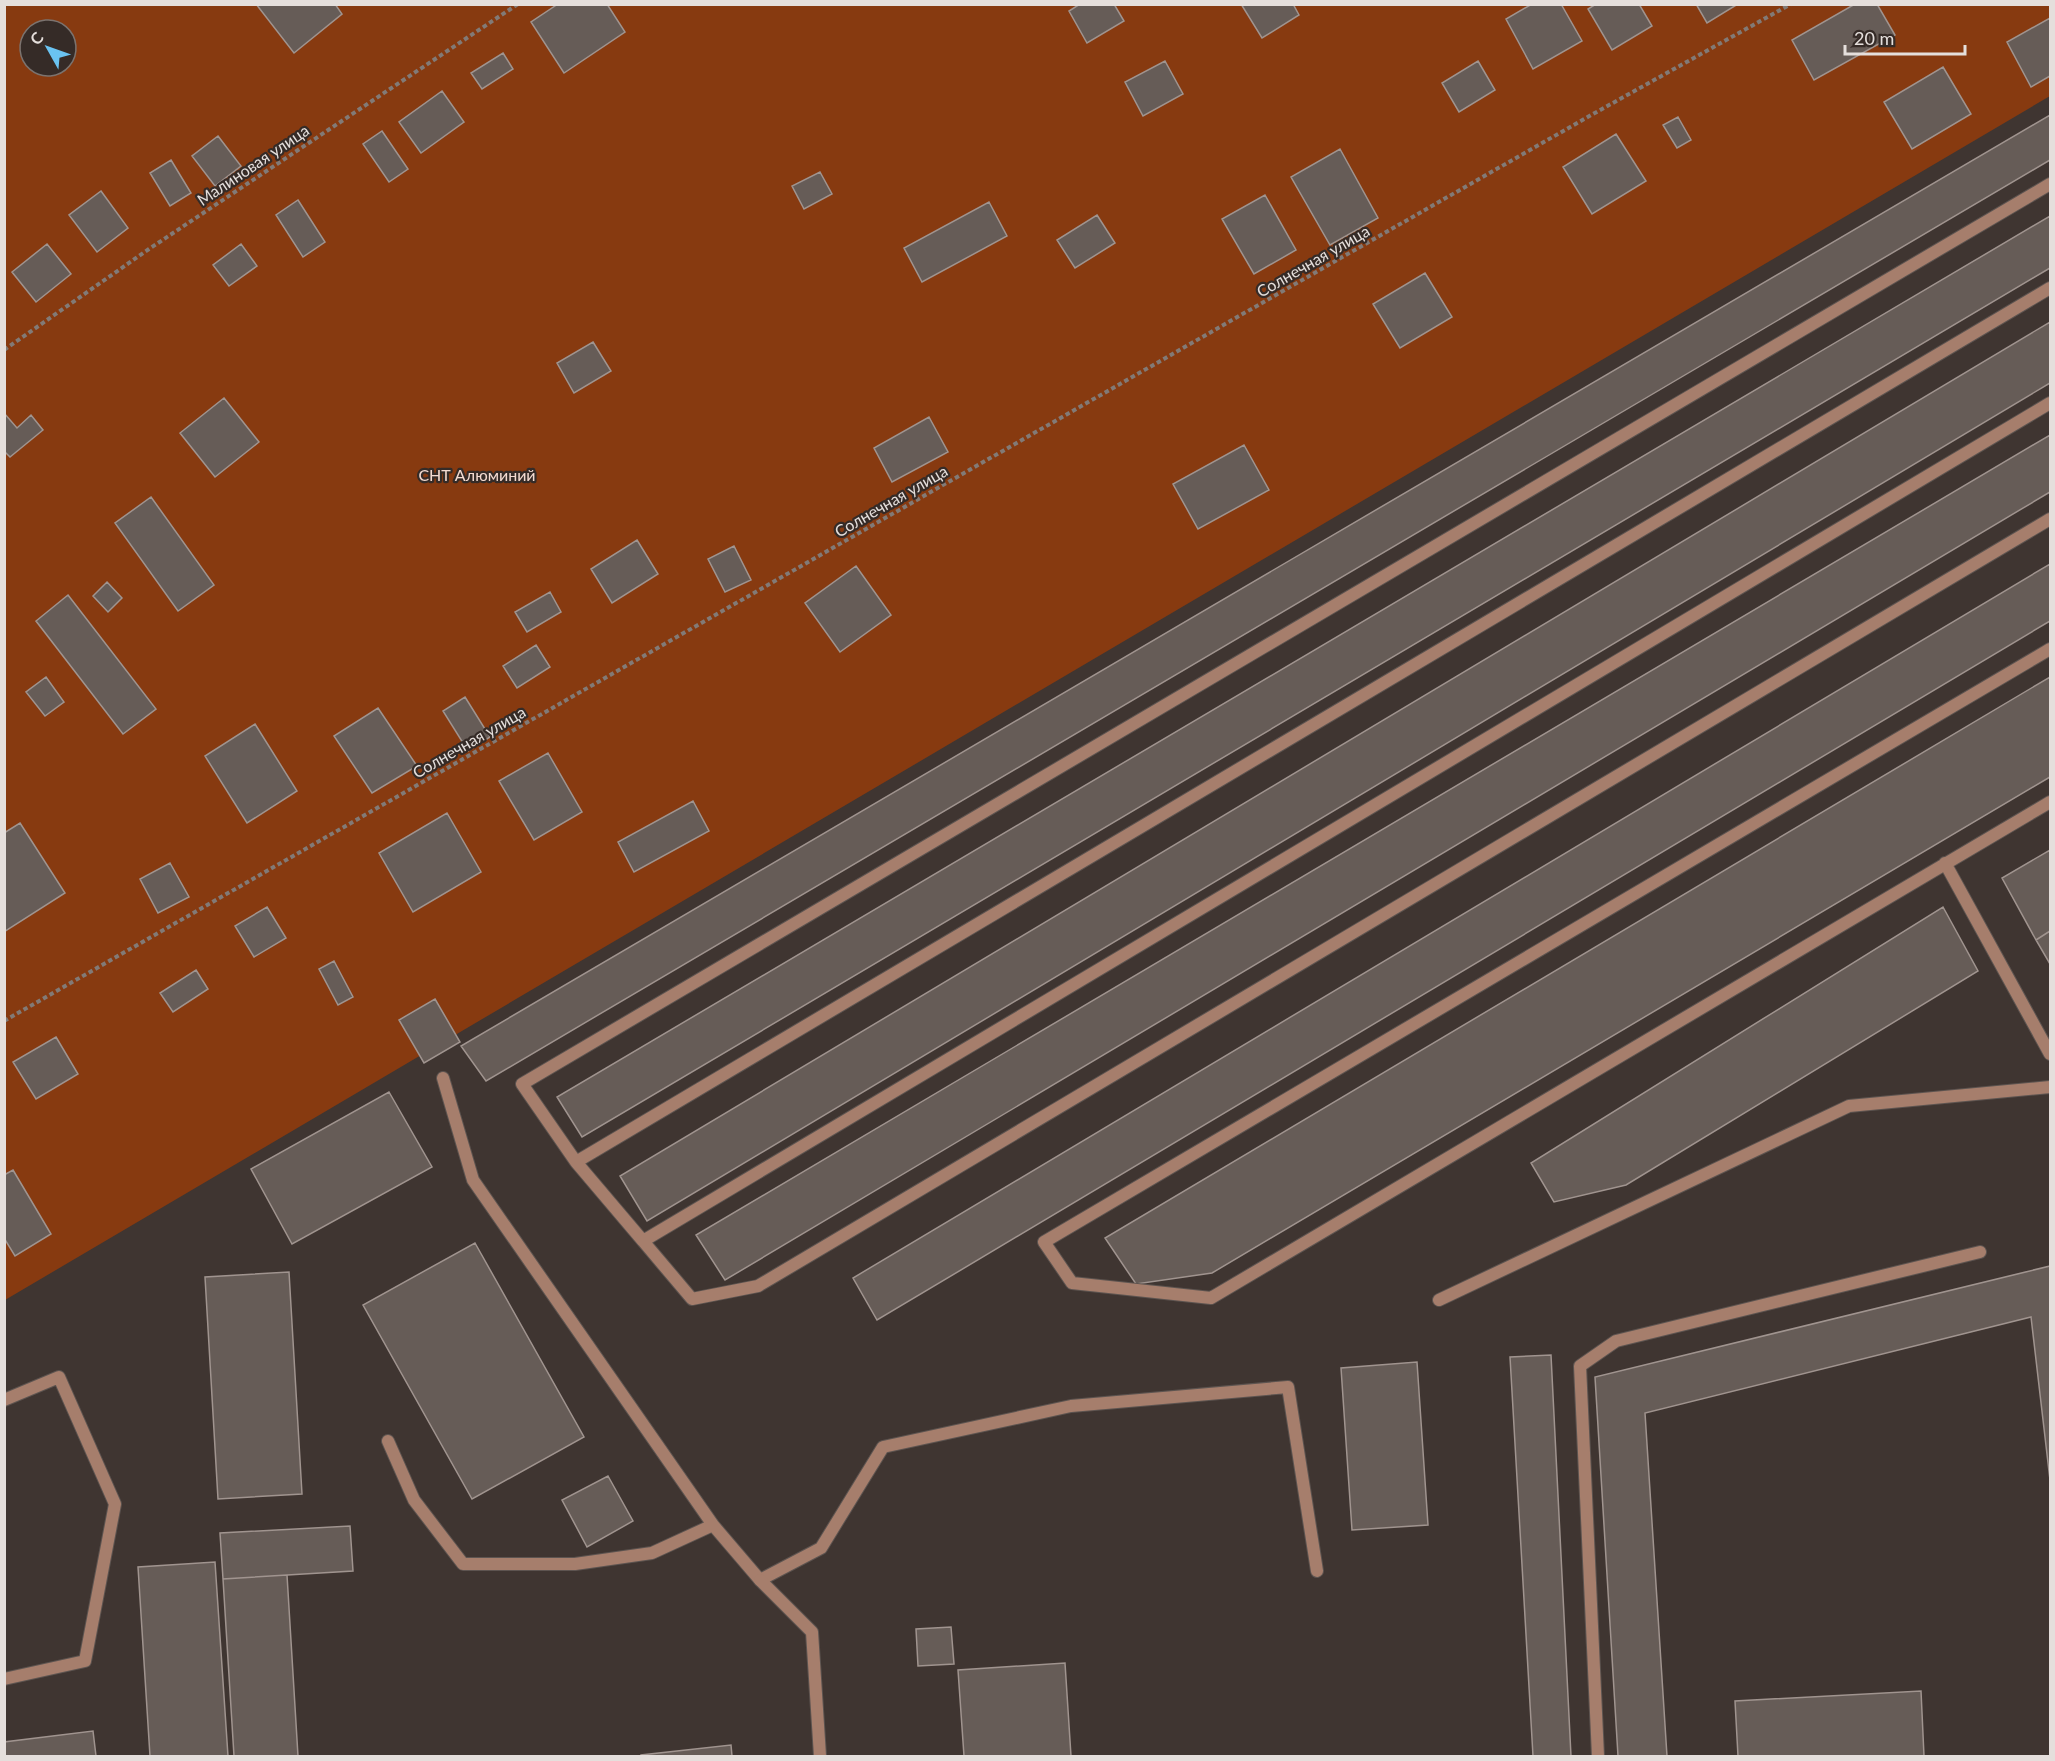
<svg xmlns="http://www.w3.org/2000/svg" width="2055" height="1761" viewBox="0 0 2055 1761" font-family="Lato,sans-serif">
<style>
.green{fill:#873a10;fill-rule:evenodd}
.building{fill:#665c57;stroke:#a0948f;stroke-width:1.5}
.lines{fill:none;stroke-linecap:round;stroke-linejoin:round}
.service-casing{stroke:#5d5450;stroke-width:14}
.minor-casing{stroke:#5d5450;stroke-width:14}
.path{stroke:#827a76;stroke-width:4;stroke-dasharray:4.5 3;stroke-linecap:butt}
.service{stroke:#a67e6c;stroke-width:12}
.minor{stroke:#a67e6c;stroke-width:12}
.labels{text-anchor:middle;stroke-width:4.5;stroke-linejoin:round;paint-order:stroke}
.street-label{font-size:16px;fill:#e5dfdc;stroke:#352b27}
.park-label{font-size:16px;fill:#f4dbd1;stroke:#352b27}
</style>
<rect width="100%" height="100%" fill="#3f3531"/>
<!-- green -->
<path class="green" d="M2050,4V96L5,1300L4,5ZM30,30H66V66H30Z"/>
<!-- building -->
<path class="building" d="M256,4H335L342,14L294,53Z
M558,4H607L625,32L564,73L531,22Z
M1080,4H1114L1124,21L1087,43L1069,11Z
M1241,4H1293L1299,15L1262,38Z
M1532,4H1561L1582,41L1533,69L1506,19Z
M1596,4H1639L1652,26L1612,50L1588,9Z
M1696,4H1738L1707,23Z
M1855,4H1877L1895,35L1814,80L1792,40Z
M2050,18V76L2031,87L2007,42Z
M503,53L513,69L482,89L471,73Z
M1165,61L1183,94L1143,116L1125,82Z
M1478,61L1495,90L1459,112L1442,83Z
M1943,67L1971,114L1912,149L1884,102Z
M442,91L464,122L421,153L399,122Z
M2050,115V160L486,1081L461,1046Z
M1678,117L1691,140L1677,148L1663,125Z
M382,131L408,169L389,182L363,144Z
M1616,134L1646,181L1592,214L1563,167Z
M218,136L241,166L215,186L192,156Z
M1340,149L1378,218L1330,245L1291,177Z
M171,160L191,193L170,206L150,173Z
M820,172L832,194L804,209L792,186Z
M101,191L128,228L97,252L69,215Z
M1265,195L1296,250L1254,274L1222,219Z
M298,200L325,242L303,257L276,215Z
M989,202L1007,236L922,282L904,248Z
M1097,215L1115,243L1075,268L1057,240Z
M2050,216V268L582,1137L557,1097Z
M47,244L71,274L36,302L12,272Z
M241,244L257,266L229,286L213,265Z
M1425,273L1452,317L1400,348L1373,304Z
M2050,322V383L647,1221L620,1176Z
M593,342L611,371L574,393L557,363Z
M224,398L259,442L215,477L180,433Z
M4,413L17,428L31,415L43,430L10,457L4,451Z
M929,417L948,452L892,482L874,448Z
M2050,435V492L725,1280L696,1235Z
M1244,445L1269,490L1198,529L1173,484Z
M151,497L214,585L178,611L115,523Z
M637,540L658,574L612,603L591,569Z
M734,546L751,580L725,592L708,559Z
M2050,564V621L877,1320L853,1278Z
M856,566L891,615L840,652L805,603Z
M107,582L122,598L108,612L93,596Z
M550,592L561,612L527,632L515,612Z
M68,595L156,709L123,734L36,621Z
M536,645L550,667L517,688L503,666Z
M46,677L64,702L45,716L26,692Z
M2050,677V777L1212,1273L1136,1284L1105,1238Z
M465,697L490,737L468,751L443,711Z
M378,708L417,766L372,793L334,736Z
M255,724L297,791L247,823L205,756Z
M548,753L582,812L534,840L499,781Z
M693,801L709,831L634,872L618,842Z
M447,813L481,872L413,912L379,853Z
M20,823L65,893L4,932V833Z
M2050,850V931L2036,940L2002,878Z
M170,863L189,897L158,913L140,879Z
M267,907L286,938L254,957L235,926Z
M1943,907L1978,971L1626,1185L1554,1202L1531,1163Z
M2050,931V964L2036,940Z
M334,961L353,997L338,1005L319,969Z
M196,970L208,989L173,1012L160,993Z
M435,999L460,1042L424,1063L399,1020Z
M56,1037L78,1074L36,1099L13,1062Z
M389,1092L432,1167L292,1244L251,1169Z
M13,1170L51,1234L15,1256L4,1238V1175Z
M475,1243L584,1437L472,1499L363,1305Z
M2050,1266V1480L2031,1317L1645,1413L1667,1756H1618L1595,1377Z
M289,1272L302,1494L218,1499L205,1277Z
M1551,1355L1571,1756H1533L1510,1357Z
M1417,1362L1428,1525L1352,1530L1341,1368Z
M608,1476L633,1521L587,1547L562,1500Z
M350,1526L353,1571L223,1579L220,1533Z
M215,1562L228,1756H150L138,1567Z
M287,1575L298,1756H234L223,1579Z
M951,1627L954,1664L918,1666L916,1629Z
M1065,1663L1071,1756H964L958,1670Z
M1921,1691L1924,1756H1738L1735,1701Z
M93,1731L96,1756H4V1742Z
M731,1745L732,1756H641V1755Z"/>
<g class="lines">
<!-- service casing -->
<g class="service-casing">
<path id="service" d="M2050,184L522,1084L576,1162L2050,288
M2050,403L643,1241L692,1299L758,1286L2050,519
M2050,649L1044,1242L1072,1283L1211,1298L2050,802
M1945,863L2050,1054
M443,1078L473,1180L713,1525L760,1580L821,1548L883,1447L1071,1406L1288,1387L1317,1571
M576,1162L643,1241
M1439,1300L1849,1106L2050,1087
M4,1400L59,1377L115,1504L85,1661L4,1679
M388,1441L414,1500L463,1564H575L652,1553L713,1525
M1598,1756L1580,1366L1616,1341L1980,1252"/>
</g>
<!-- minor casing -->
<g class="minor-casing">
<path id="minor" d="M760,1580L812,1632L820,1756"/>
</g>
<!-- path -->
<path class="path" d="M4,350L149,249L518,4
M4,1021L1593,114L1791,4"/>
<!-- service -->
<use href="#service" class="service"/>
<!-- minor -->
<use href="#minor" class="minor"/>
</g>
<g class="labels">
<!-- street labels -->
<g class="street-label">
<text transform="translate(253 165) rotate(-34)" y="6">Малиновая улица</text>
<text transform="translate(1313 261) rotate(-30)" y="6">Солнечная улица</text>
<text transform="translate(891 501) rotate(-30)" y="6">Солнечная улица</text>
<text transform="translate(469 742) rotate(-30)" y="6">Солнечная улица</text>
</g>
<!-- park labels -->
<g class="park-label">
<text x="477" y="481">СНТ Алюминий</text>
</g>
</g>
<!-- border -->
<rect width="2055" height="1761" fill="none" stroke="#e5dfdc" stroke-width="12"/>
<!-- north arrow -->
<g transform="translate(48 48) rotate(310)"><circle r="28" fill="#352b27" stroke="#7b736f" stroke-width="1.5"/>
<path d="M0-4.5L10 22L0 15L-10 22Z" fill="#6ac3f1"/>
<text y="-9" font-size="16" font-weight="bold" text-anchor="middle" fill="#e5dfdc">С</text>
</g>
<!-- scale -->
<path d="M1845 45v9h120v-9" fill="none" stroke="#e5dfdc" stroke-width="3"/>
<text x="1854" y="45" font-size="18" fill="#e5dfdc" stroke="#352b27" stroke-width="4.5" paint-order="stroke">20 m</text>
</svg>
